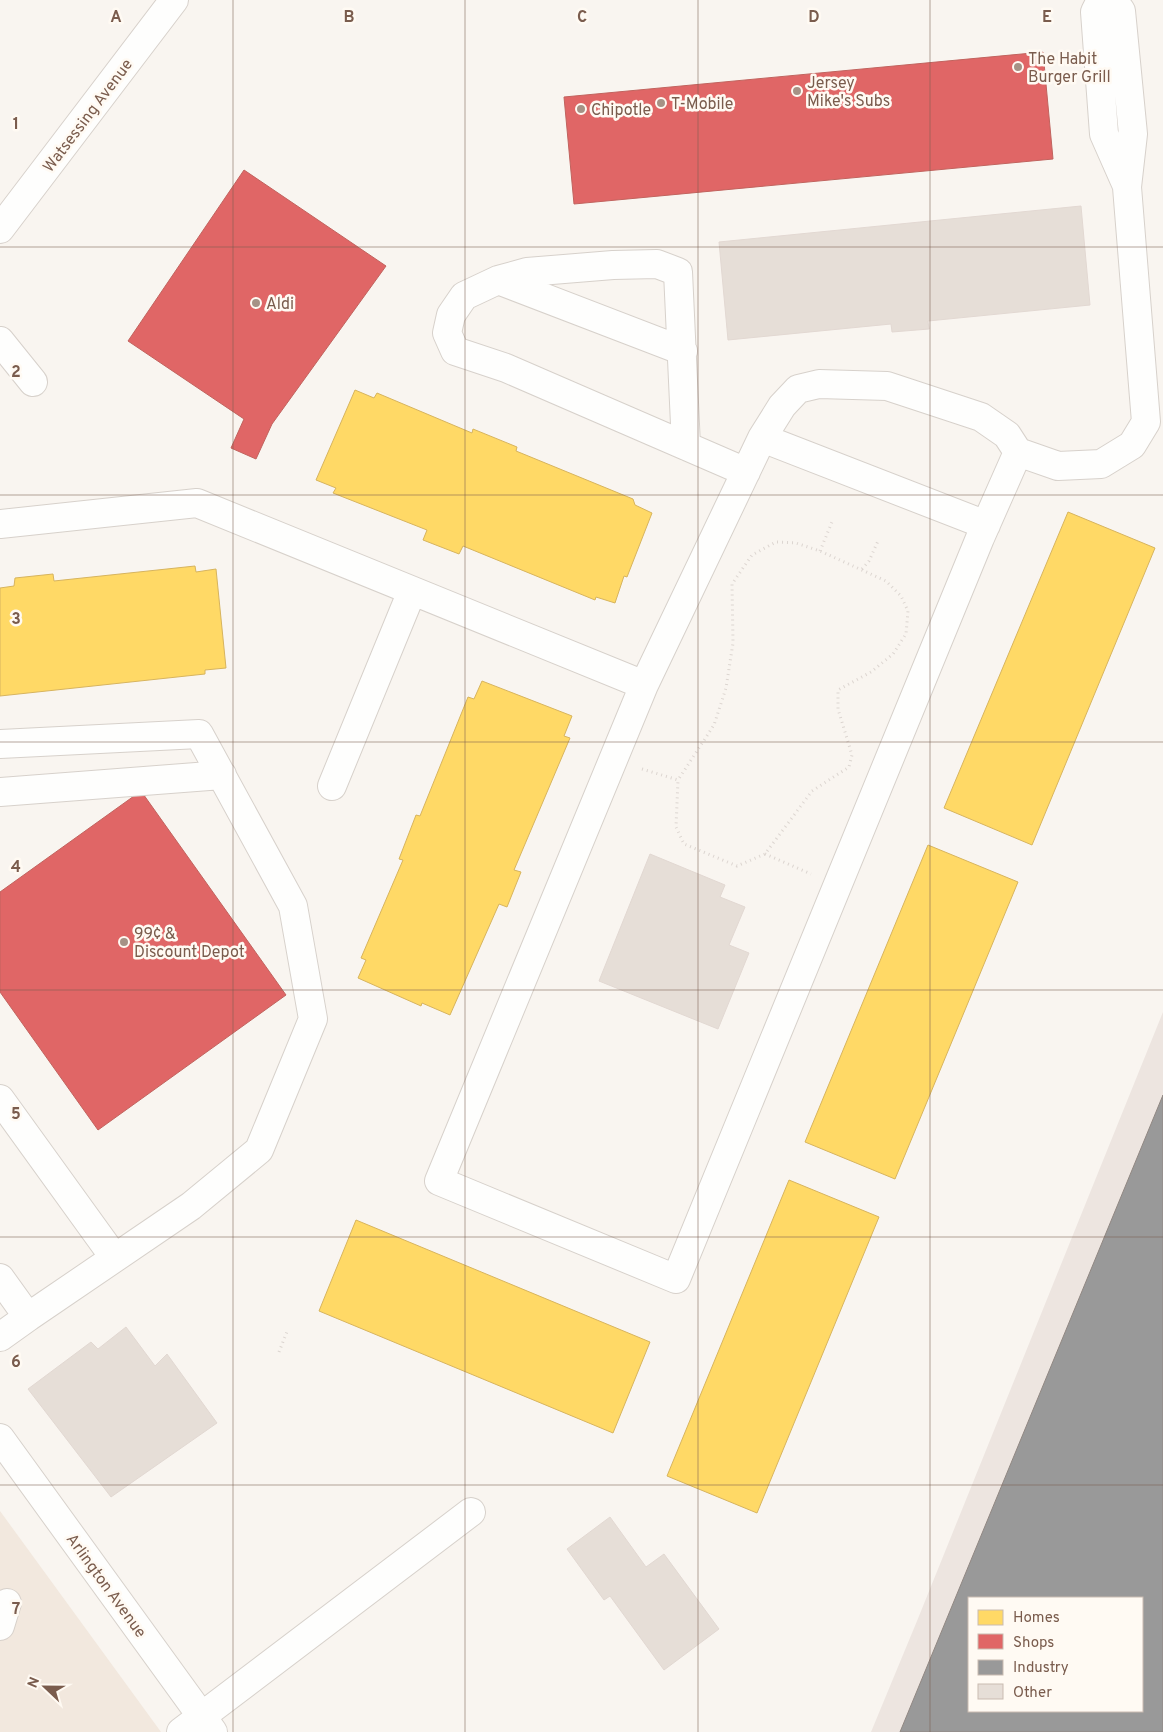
<svg xmlns="http://www.w3.org/2000/svg" width="1163" height="1732" viewBox="0 0 1163 1732" font-family="Overpass,sans-serif">
<style>
.residential{fill:#f2e8de}
.industrial{fill:#ede5e0;fill-rule:evenodd}
.homes{fill:#ffd966;stroke:#d7b45e}
.shops{fill:#e06666;stroke:#c1635e}
.industry{fill:#999;stroke:#908782;fill-rule:evenodd}
.building{fill:#e6ded7;stroke:#e2d8d2}
.lines{fill:none;stroke-linecap:round;stroke-linejoin:round}
.minor-casing{stroke:#d7d1cb;stroke-width:30}
.path{stroke:#dcd5d0;stroke-width:3;stroke-dasharray:1 4;stroke-linecap:butt}
.minor{stroke:#fefefd;stroke-width:28}
.grid{fill:none;stroke:#7a5c4d;stroke-width:1;stroke-opacity:0.55}
.poi-dot{fill:#a69286;stroke:#fffaf3;stroke-width:2}
.labels{text-anchor:middle;stroke-width:5;stroke-linejoin:round;paint-order:stroke}
.poi-label{font-size:16px;fill:#7a5c4d;stroke:#fffaf3;text-anchor:start}
.street-label{font-size:16px;fill:#7a5c4d;stroke:#fffaf3}
.grid-label{font-size:16px;text-anchor:middle;font-weight:bold;fill:#7a5c4d;stroke:#fffaf3;stroke-width:5;stroke-linejoin:round;paint-order:stroke}
</style>
<rect width="100%" height="100%" fill="#f9f5f0"/>
<!-- residential -->
<path class="residential" d="M0,1511L161,1732H0Z"/>
<!-- industrial -->
<path class="industrial" d="M1163,1012V1732H871L917,1621ZM969,1598H1142V1711H969Z"/>
<!-- homes -->
<path class="homes" d="M355,390L374,398L377,393L472,433L473,429L517,447L516,451L633,499L635,505L652,513L627,577L624,576L615,603L596,597L595,600L463,546L459,554L423,540L427,530L333,493L336,488L316,480Z
M1068,512L1155,548L1032,845L944,808Z
M195,566L196,572L216,569L226,668L205,670V674L0,696V588L14,586L15,578L53,574L54,581Z
M482,681L572,716L564,736L570,738L514,870L521,872L507,907L499,904L450,1015L422,1003L421,1006L358,978L366,960L361,958L403,860L399,859L416,815L420,816L468,697L474,699Z
M928,845L1018,882L895,1179L805,1142Z
M789,1180L879,1217L757,1513L667,1476Z
M356,1220L650,1342L613,1433L319,1311Z"/>
<!-- shops -->
<path class="shops" d="M1043,52L1053,159L574,204L564,97Z
M244,170L386,266L272,424L256,459L231,448L244,419L128,341Z
M141,791L286,995L98,1130L0,992V892Z"/>
<!-- industry -->
<path class="industry" d="M1163,1095V1732H900ZM969,1598H1142V1711H969Z"/>
<!-- building -->
<path class="building" d="M1081,206L1090,305L928,321L929,329L892,332L891,324L728,340L719,242Z
M650,854L725,885L720,897L745,907L729,945L749,953L718,1029L599,981Z
M126,1327L155,1366L167,1354L217,1423L111,1497L28,1389L91,1342L98,1349Z
M610,1517L646,1567L664,1554L719,1629L664,1670L610,1596L604,1600L567,1549Z"/>
<g class="lines">
<!-- minor casing -->
<g class="minor-casing">
<path id="minor" d="M1101,0L1095,12L1104,134L1127,186
M0,229L174,0
M498,280L683,351
M0,341L33,382
M762,438L986,525
M686,446L678,272L657,264L613,265L527,272L498,280L464,296L451,315L447,333L455,351L506,368L746,472
M0,524L197,503L644,685L439,1181L676,1279L980,538L1018,452L1058,466L1101,464L1132,445L1146,422L1127,187L1133,134L1121,11L1113,0
M644,685L762,438L782,406L798,389L819,384L887,386L981,417L1007,435L1018,452
M0,744L199,734L293,906L313,1019L259,1150L191,1206L28,1317L0,1278
M332,786L412,591
M0,792L222,775
M0,1099L114,1257
M0,1337L28,1317
M0,1438L213,1732
M0,1626L7,1603
M181,1732L471,1512"/>
</g>
<!-- path -->
<path class="path" d="M820,551L832,522
M862,569L869,561L878,541
M642,769L678,780L676,827L684,844L737,866L765,854L812,791L849,767L852,755L838,709V690L871,672L893,654L906,634L908,611L901,596L886,581L820,551L796,543L776,542L752,555L732,584L733,643L726,688L714,725L678,780
M765,854L811,874
M279,1352L288,1329"/>
<!-- minor -->
<use href="#minor" class="minor"/>
</g>
<!-- grid -->
<path class="grid" d="M233,0V1732M465,0V1732M698,0V1732M930,0V1732M0,247H1163M0,495H1163M0,742H1163M0,990H1163M0,1237H1163M0,1485H1163"/>
<!-- markers -->
<g class="poi-dot">
<circle cx="1018" cy="67" r="5"/>
<circle cx="797" cy="91" r="5"/>
<circle cx="661" cy="103" r="5"/>
<circle cx="581" cy="109" r="5"/>
<circle cx="256" cy="303" r="5"/>
<circle cx="124" cy="942" r="5"/>
</g>
<g class="labels">
<!-- poi labels -->
<g class="poi-label">
<text x="1028" y="64">The Habit<tspan x="1028" dy="18">Burger Grill</tspan></text>
<text x="807" y="88">Jersey<tspan x="807" dy="18">Mike's Subs</tspan></text>
<text x="671" y="109">T-Mobile</text>
<text x="591" y="115">Chipotle</text>
<text x="266" y="309">Aldi</text>
<text x="134" y="939">99¢ &amp;<tspan x="134" dy="18">Discount Depot</tspan></text>
</g>
<!-- street labels -->
<g class="street-label">
<text transform="translate(87 115) rotate(-53)" y="6">Watsessing Avenue</text>
<text transform="translate(107 1585) rotate(54)" y="6">Arlington Avenue</text>
</g>
</g>
<g class="grid-label">
<text x="116" y="22">A</text>
<text x="349" y="22">B</text>
<text x="582" y="22">C</text>
<text x="814" y="22">D</text>
<text x="1047" y="22">E</text>
<text x="16" y="129">1</text>
<text x="16" y="377">2</text>
<text x="16" y="624">3</text>
<text x="16" y="872">4</text>
<text x="16" y="1119">5</text>
<text x="16" y="1367">6</text>
<text x="16" y="1614">7</text>
</g>
<!-- legend -->
<rect x="968" y="1597" width="175" height="115" fill="#fffaf3" stroke="#cabbb1"/>
<rect x="978" y="1610" width="25" height="15" fill="#ffd966" stroke="#cabbb1"/>
<text x="1013" y="1622" font-size="15" fill="#7a5c4d">Homes</text>
<rect x="978" y="1634" width="25" height="15" fill="#e06666" stroke="#cabbb1"/>
<text x="1013" y="1647" font-size="15" fill="#7a5c4d">Shops</text>
<rect x="978" y="1660" width="25" height="15" fill="#999999" stroke="#cabbb1"/>
<text x="1013" y="1672" font-size="15" fill="#7a5c4d">Industry</text>
<rect x="978" y="1684" width="25" height="15" fill="#e6ded7" stroke="#cabbb1"/>
<text x="1013" y="1697" font-size="15" fill="#7a5c4d">Other</text>
<!-- north arrow -->
<g transform="translate(45 1687) rotate(292)" stroke="#fffaf3" stroke-width="4" paint-order="stroke">
<path d="M0-4L9 19L0 12L-9 19Z" fill="#7a5c4d"/>
<text y="-8" font-size="14" font-weight="bold" text-anchor="middle" fill="#7a5c4d">N</text>
</g>
</svg>
